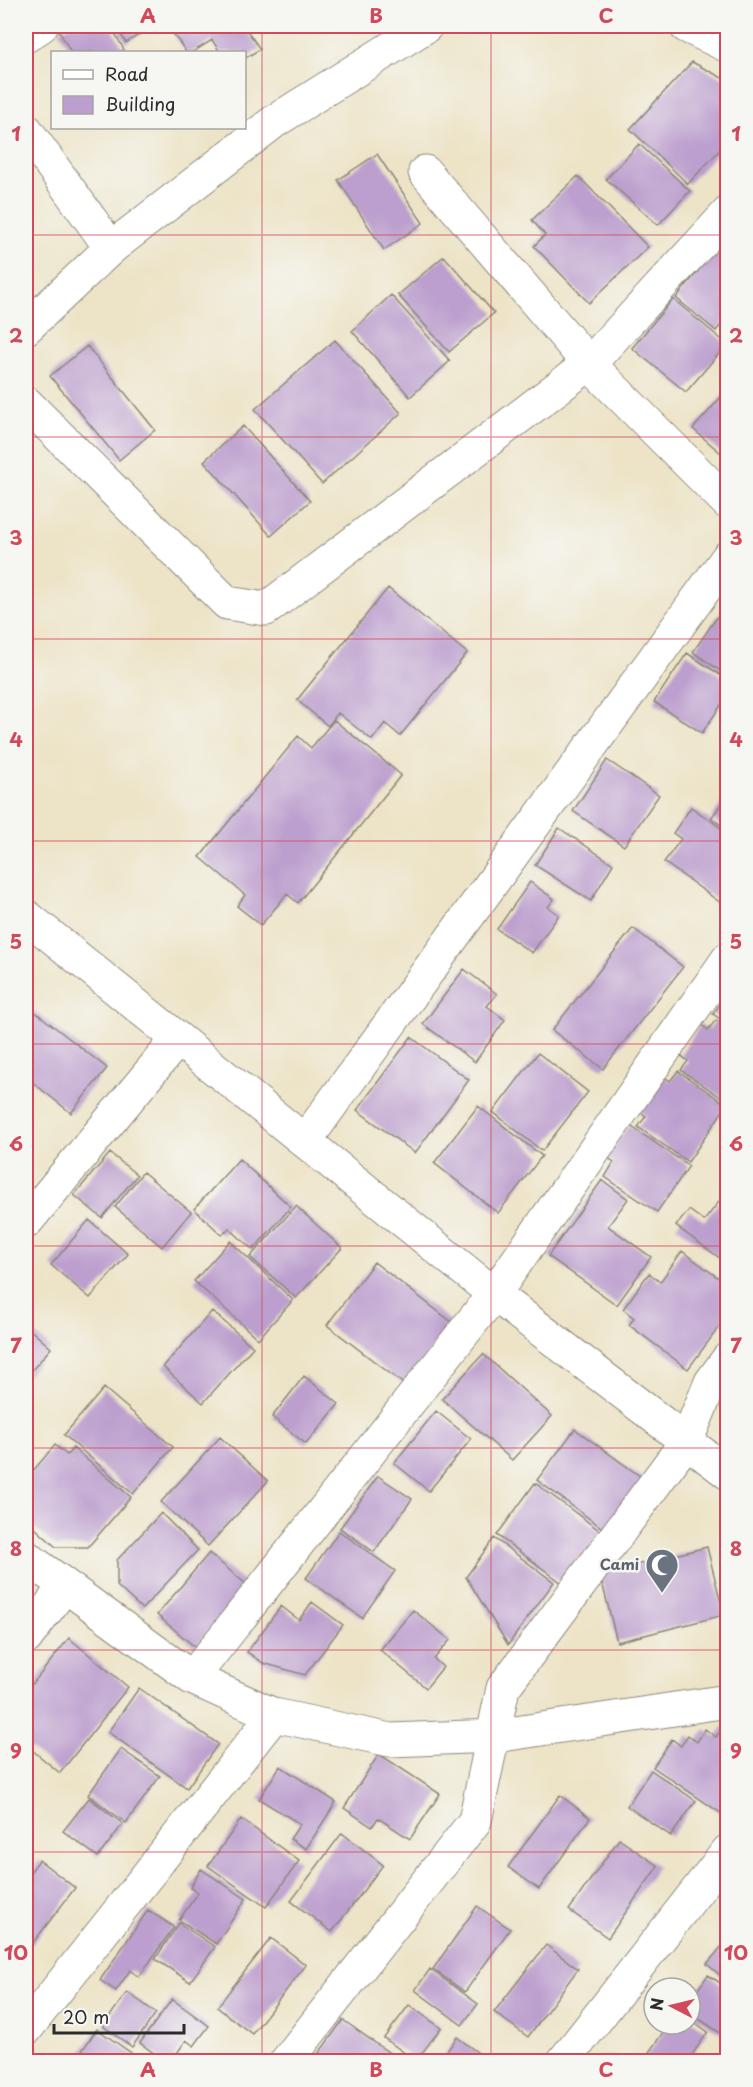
<svg xmlns="http://www.w3.org/2000/svg" width="753" height="2087" viewBox="0 0 753 2087" font-family="'Playpen Sans',sans-serif">
<style>
.building{fill:#bc9fce}
.lines{fill:none;stroke-linecap:round;stroke-linejoin:round}
.minor-casing{stroke:#8c887a;stroke-width:35}
.tertiary-casing{stroke:#8c887a;stroke-width:35}
.minor{stroke:#fff;stroke-width:33}
.tertiary{stroke:#fff;stroke-width:33}
.grid{fill:none;stroke:#d1495b;stroke-width:1.5;stroke-opacity:0.55}
.labels{text-anchor:middle;stroke-width:5;stroke-linejoin:round;paint-order:stroke}
.worship-label{font-size:15px;font-weight:bold;fill:#5b616d;stroke:#f6f6f2;text-anchor:end}
.neatline{fill:none;stroke:#d1495b;stroke-width:2}
.grid-label{font-size:20px;text-anchor:middle;font-weight:bold;fill:#d1495b}
</style>
<rect width="100%" height="100%" fill="#f6f6f2"/>
<filter id="ink" filterUnits="userSpaceOnUse"><feTurbulence type="fractalNoise" baseFrequency=".0167" numOctaves="2"/><feDisplacementMap in="SourceGraphic" scale="12" xChannelSelector="R" yChannelSelector="G"/><feConvolveMatrix kernelMatrix="1 2 1 2 8 2 1 2 1" color-interpolation-filters="sRGB"/></filter>
<filter id="wash" filterUnits="userSpaceOnUse"><feTurbulence type="fractalNoise" baseFrequency=".008" numOctaves="4" result="noise"/><feDisplacementMap in="SourceGraphic" scale="24" xChannelSelector="R" yChannelSelector="G"/><feGaussianBlur stdDeviation="1.35" result="paint"/><feColorMatrix in="noise" values="0 0 0 0 0 0 0 0 0 0 0 0 0 0 0 0 0 1.4 0 .05"/><feComposite in="paint" operator="in"/></filter>
<g filter="url(#wash)">
<rect width="100%" height="100%" fill="#ede4c8"/>
<g id="blocks">
<!-- building -->
<path class="building" d="M70,26H111L124,50L119,52H71L59,31Z
M116,26H153L126,43Z
M168,26H244L260,49L244,59V52H220L212,40L193,52H186Z
M692,62L728,81V141L688,184L630,129Z
M639,144L690,191L658,225L606,179Z
M377,154L423,223L384,250L338,180Z
M578,176L648,247L589,303L534,246L545,235L532,220Z
M720,244L728,250V322L725,320L716,331L676,298Z
M444,256L494,313L449,352L398,295Z
M391,295L450,361L410,397L352,331Z
M673,299L727,344L686,392L632,348Z
M335,340L401,413L322,484L255,409Z
M87,346L155,430L119,460L50,376Z
M728,389V459L693,429Z
M243,426L310,501L271,536L204,461Z
M388,588L467,653L400,736L385,723L372,740L338,713L328,726L297,700Z
M728,601V676L693,652Z
M687,653L728,680V695L702,733L654,702Z
M334,720L401,775L298,903L287,894L261,925L237,906L245,895L200,857L298,736L311,748Z
M607,760L659,795L624,846L573,811Z
M728,795V830L711,818Z
M691,807L728,833V894L721,903L664,862L681,839L673,833Z
M559,828L613,864L591,901L535,865Z
M530,882L554,899L548,907L559,915L532,953L497,929Z
M633,928L683,967L603,1069L552,1030Z
M464,969L497,994L487,1006L505,1020L475,1062L423,1024Z
M728,993V1024L713,1014Z
M34,1011L107,1068L71,1113L26,1077V1022Z
M716,1020L728,1028V1102L681,1070L688,1061L680,1055L701,1024L708,1030Z
M411,1037L469,1080L415,1153L357,1110Z
M538,1053L588,1092L542,1151L493,1112Z
M678,1071L727,1105L688,1162L638,1127L646,1116L637,1110L662,1075L670,1081Z
M478,1106L542,1156L498,1213L434,1163Z
M629,1125L689,1166L657,1212L605,1177L614,1162L607,1157Z
M110,1153L137,1175L102,1218L74,1195Z
M239,1159L291,1207L253,1250L229,1228L222,1235L194,1209Z
M143,1172L191,1212L162,1247L115,1207Z
M602,1180L628,1199L608,1226L651,1257L617,1305L548,1256Z
M728,1190V1264L676,1226L689,1210L704,1221Z
M296,1206L342,1248L296,1298L250,1257Z
M89,1220L128,1254L90,1298L51,1265Z
M230,1241L293,1300L258,1339L194,1281Z
M682,1251L728,1285V1315L688,1369L629,1325L634,1318L623,1309L649,1273L660,1282Z
M374,1262L453,1323L405,1385L327,1325Z
M212,1311L253,1347L203,1403L163,1367Z
M26,1326L51,1348L26,1377Z
M483,1354L552,1416L512,1460L442,1399Z
M304,1376L339,1404L306,1444L272,1417Z
M104,1388L173,1447L133,1494L64,1435Z
M436,1411L471,1439L429,1491L394,1463Z
M575,1429L648,1482L609,1533L537,1480Z
M220,1437L268,1481L208,1546L161,1502Z
M55,1445L67,1455L73,1448L131,1497L88,1547H56L26,1520V1479Z
M378,1476L412,1499L374,1552L340,1528Z
M535,1483L607,1536L569,1588L497,1535Z
M161,1513L198,1550L142,1609L117,1586V1560Z
M339,1531L395,1571L362,1618L306,1578Z
M494,1538L554,1582L508,1645L466,1577Z
M707,1547L724,1615L617,1642L600,1574Z
M209,1553L247,1585L195,1647L157,1615Z
M312,1602L343,1625L305,1675L263,1663L247,1652L281,1606L299,1620Z
M413,1610L450,1640L434,1659L443,1667L426,1688L380,1650Z
M69,1638L128,1687L60,1773L26,1745V1692Z
M139,1688L218,1744L187,1788L108,1732Z
M728,1721V1818L653,1767L672,1739L681,1746L688,1735L697,1742L705,1729L716,1737Z
M121,1749L160,1776L126,1823L88,1795Z
M379,1754L440,1794L410,1839L378,1818L372,1827L344,1808Z
M280,1766L336,1802L306,1849L290,1839L300,1824L259,1799Z
M651,1770L696,1801L671,1836L627,1806Z
M560,1795L590,1818L539,1889L508,1867Z
M89,1798L123,1824L98,1857L63,1831Z
M241,1819L299,1861L266,1907L208,1866Z
M342,1833L383,1865L332,1932L291,1901Z
M619,1839L658,1866L608,1938L569,1910Z
M39,1860L75,1888L26,1952V1878Z
M201,1869L246,1899L216,1944L179,1920L198,1893L190,1888Z
M477,1906L510,1929L465,1992L433,1969Z
M148,1910L174,1927L139,1977L130,1970L116,1991L100,1980Z
M179,1923L215,1947L190,1982L155,1959Z
M271,1938L306,1965L252,2034L217,2007Z
M728,1939V1982L707,1964Z
M546,1945L578,1969L528,2037L494,2012Z
M430,1969L478,2004L462,2025L415,1990Z
M708,1975L728,1988V2038L690,2013V2000Z
M127,1992L156,2013L132,2047L103,2026Z
M172,1999L209,2026L194,2046L186,2040L171,2062H166L140,2043Z
M409,2005L441,2028L416,2061L384,2038Z
M690,2019L708,2032L687,2062H642L669,2024H690Z
M343,2020L402,2062H323L316,2057Z
M97,2029L134,2055L129,2062H74Z
M457,2037L490,2062H439Z"/>
</g>
</g>
<g filter="url(#ink)">
<use href="#blocks" fill-opacity="0" stroke="#8c887a" stroke-width="1.5"/>
<g class="lines">
<!-- minor casing -->
<g class="minor-casing">
<path id="minor" d="M686,26L728,46
M26,36L41,26
M26,130L111,248
M425,172L589,364L728,503
M26,403L227,603L266,609L589,364L728,213
M305,1141L728,557
M26,1222L177,1040
M26,1557L192,1678L274,1715L390,1740L495,1736L728,1701
M26,1638L64,1587
M192,1678L494,1294L728,959
M26,2029L274,1715
M286,2062L475,1821L503,1688L686,1442L711,1382L728,1359
M563,2062L728,1851"/>
</g>
<!-- tertiary casing -->
<g class="tertiary-casing">
<path id="tertiary" d="M26,328L111,248L275,121L426,26
M26,916L494,1294L728,1473"/>
</g>
<!-- minor -->
<use href="#minor" class="minor"/>
<!-- tertiary -->
<use href="#tertiary" class="tertiary"/>
</g>
</g>
<!-- grid -->
<path class="grid" d="M262,26V2062M491,26V2062M26,235H728M26,437H728M26,639H728M26,841H728M26,1044H728M26,1246H728M26,1448H728M26,1650H728M26,1852H728"/>
<!-- icons -->
<defs>
<g id="mosque-pin" transform="scale(1.725)"><path d="M0 17L-7.5 6A9.5 9.5 0 1 1 7.5 6Z" fill="#6b7280" stroke="#f6f6f2"/><path d="M3.5-4.9A6 6 0 1 0 3.5 4.9A5 5 0 1 1 3.5-4.9Z" fill="#fff"/></g>
</defs>
<g fill-rule="evenodd">
<use href="#mosque-pin" x="662" y="1565"/>
</g>
<g class="labels">
<!-- worship labels -->
<g class="worship-label">
<text x="639" y="1570">Cami</text>
</g>
</g>
<!-- margin -->
<rect width="753" height="2087" fill="none" stroke="#f6f6f2" stroke-width="66"/>
<!-- legend -->
<rect x="51" y="51" width="195" height="78" fill="#f6f6f2" stroke="#a5a5a2" stroke-width="1.5"/>
<rect x="63" y="70" width="30" height="9" fill="#ffffff" stroke="#a5a5a2" stroke-width="1.5"/>
<text x="105" y="81" font-size="18" fill="#2b2b2b">Road</text>
<rect x="63" y="96" width="30" height="18" fill="#bc9fce" stroke="#a5a5a2" stroke-width="1.5"/>
<text x="105" y="111" font-size="18" fill="#2b2b2b">Building</text>
<!-- north arrow -->
<g transform="translate(672 2006) rotate(277)"><circle r="28" fill="#f6f6f2" stroke="#a5a5a2" stroke-width="1.5"/>
<path d="M0-4.5L10 22L0 15L-10 22Z" fill="#d1495b"/>
<text y="-9" font-size="16" font-weight="bold" text-anchor="middle" fill="#2b2b2b">N</text>
</g>
<!-- scale -->
<path d="M54 2024v9h130v-9" fill="none" stroke="#2b2b2b" stroke-width="3"/>
<text x="63" y="2024" font-size="18" fill="#2b2b2b" stroke="#f6f6f2" stroke-width="4.5" paint-order="stroke">20 m</text>
<rect x="33" y="33" width="687" height="2021" class="neatline"/>
<g class="grid-label">
<text x="148" y="23">A</text>
<text x="376" y="23">B</text>
<text x="606" y="23">C</text>
<text x="16" y="141">1</text>
<text x="736" y="141">1</text>
<text x="16" y="343">2</text>
<text x="736" y="343">2</text>
<text x="16" y="545">3</text>
<text x="736" y="545">3</text>
<text x="16" y="747">4</text>
<text x="736" y="747">4</text>
<text x="16" y="949">5</text>
<text x="736" y="949">5</text>
<text x="16" y="1151">6</text>
<text x="736" y="1151">6</text>
<text x="16" y="1353">7</text>
<text x="736" y="1353">7</text>
<text x="16" y="1556">8</text>
<text x="736" y="1556">8</text>
<text x="16" y="1758">9</text>
<text x="736" y="1758">9</text>
<text x="16" y="1960">10</text>
<text x="736" y="1960">10</text>
<text x="148" y="2077">A</text>
<text x="376" y="2077">B</text>
<text x="606" y="2077">C</text>
</g>
</svg>
